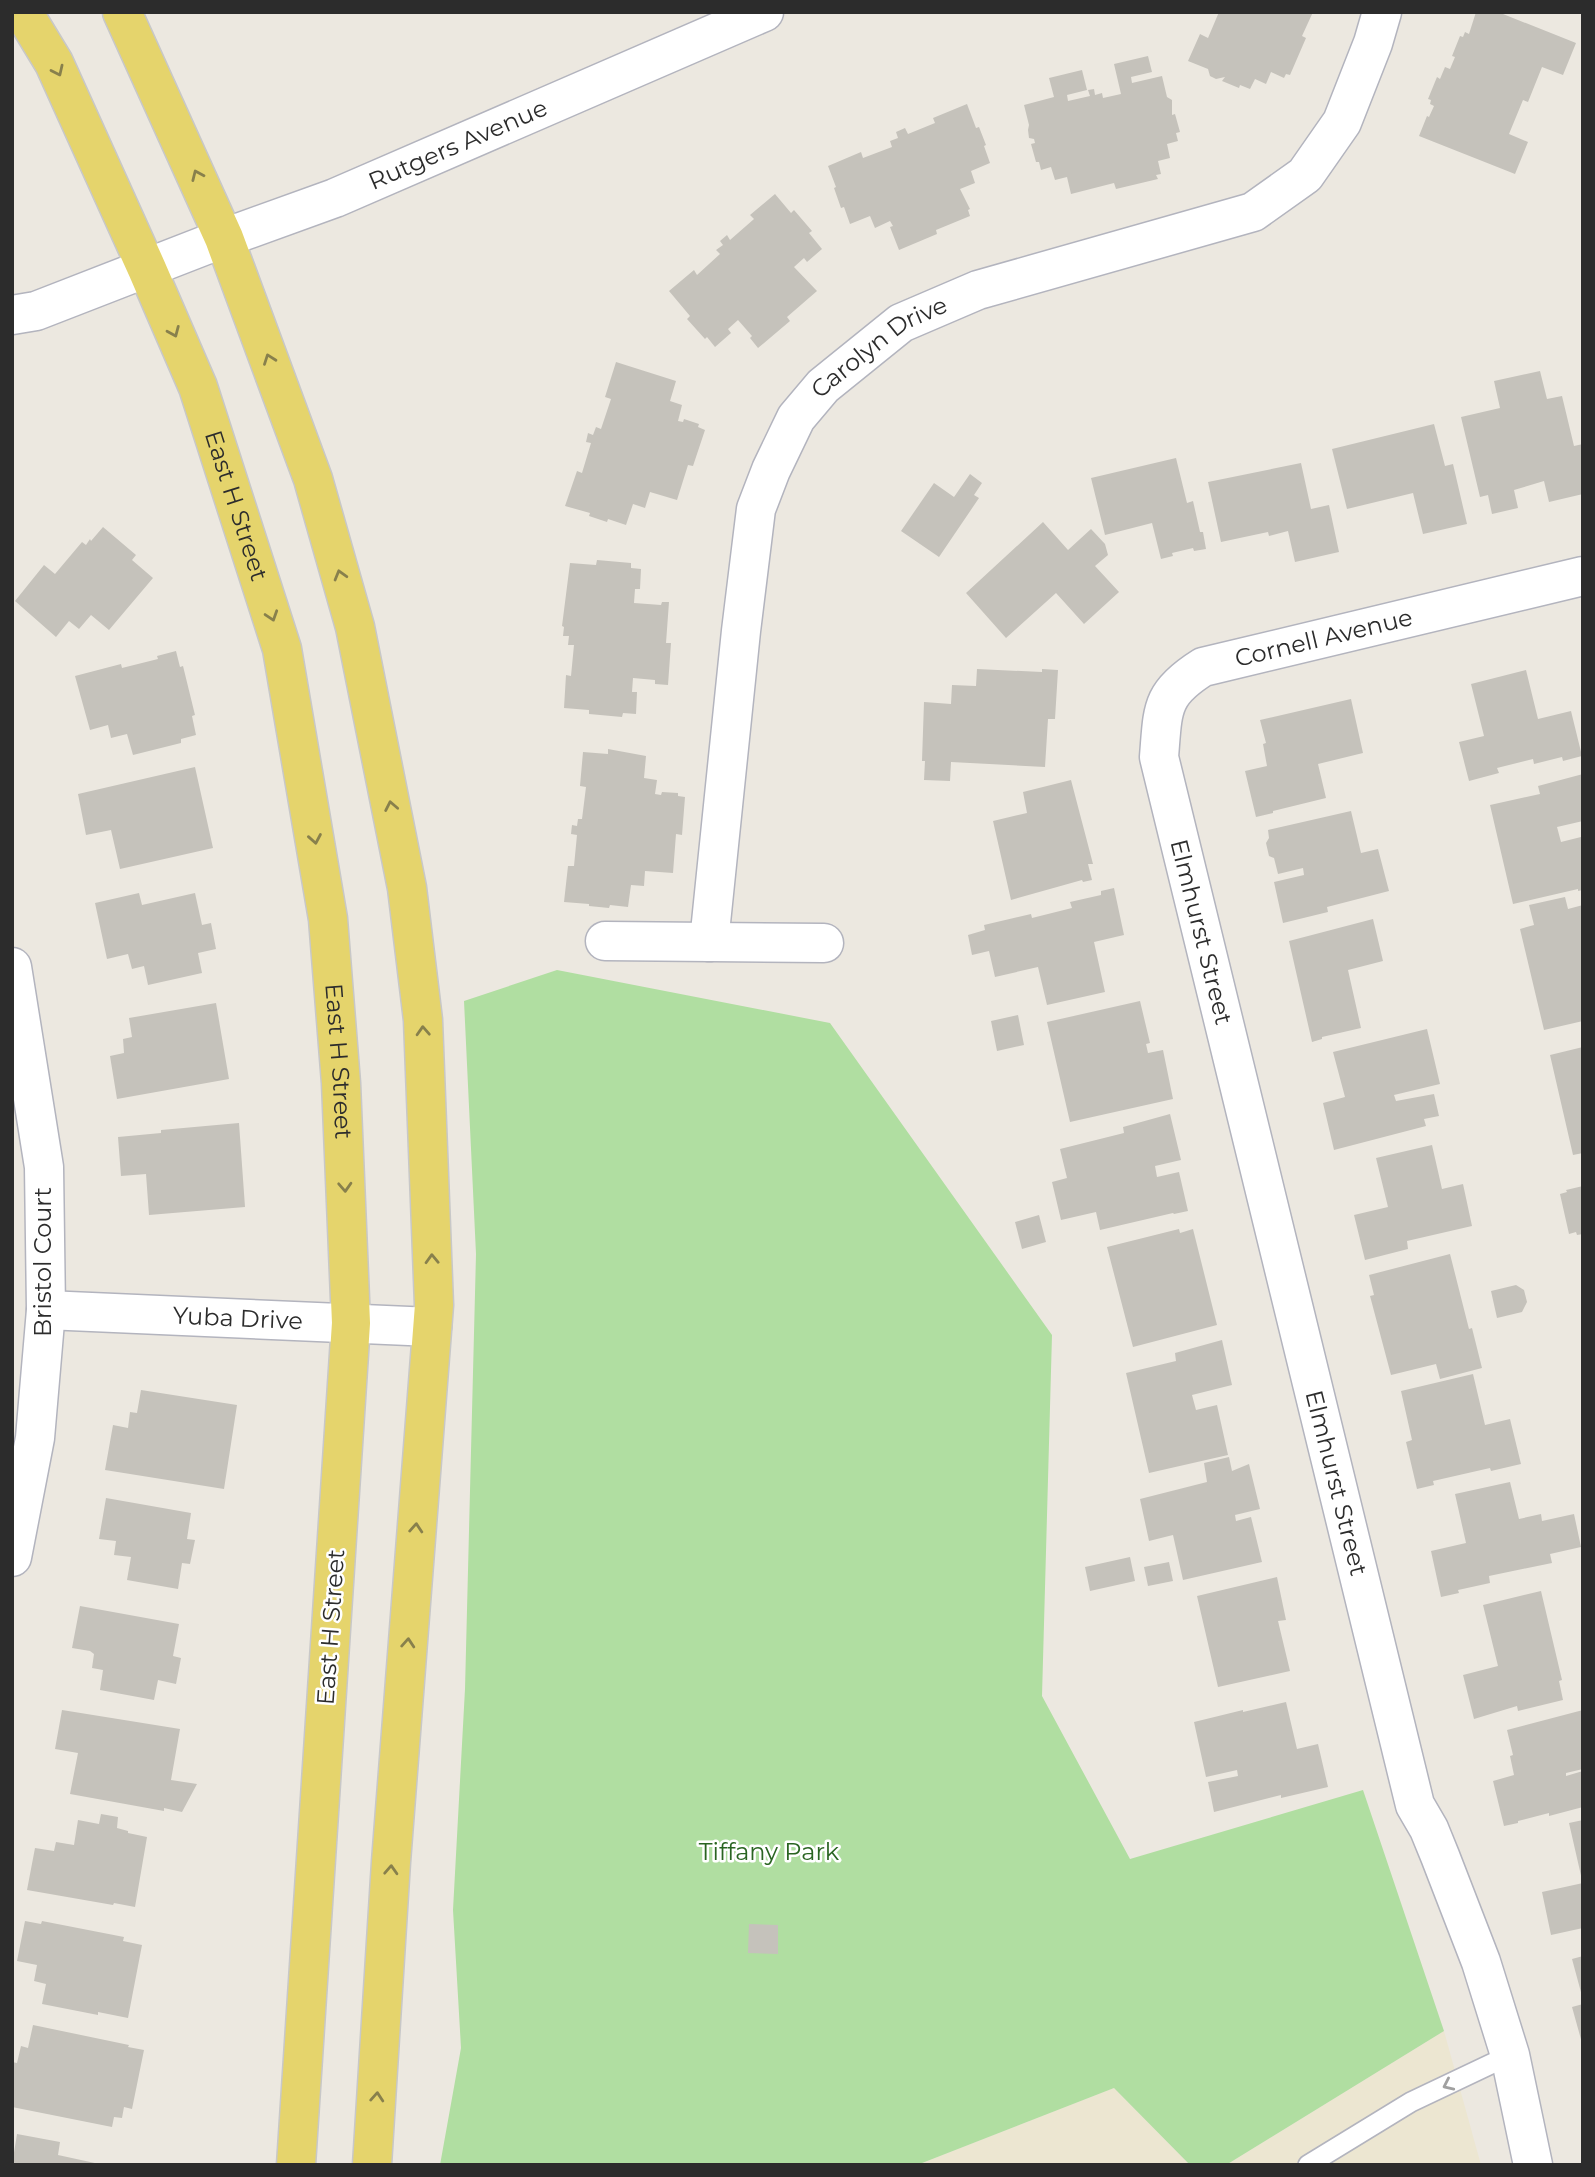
<svg xmlns="http://www.w3.org/2000/svg" width="1595" height="2177" viewBox="0 0 1595 2177" font-family="Montserrat,sans-serif">
<style>
.education{fill:#ece6d1}
.green{fill:#b0dea1}
.building{fill:#c5c2bb}
.lines{fill:none;stroke-linecap:round;stroke-linejoin:round}
.service-casing{stroke:#b3b4be;stroke-width:22}
.minor-casing{stroke:#b3b4be;stroke-width:41}
.secondary-casing{stroke:#b3b4be;stroke-width:41}
.primary-casing{stroke:#c8c8c8;stroke-width:41}
.service{stroke:#fff;stroke-width:19}
.minor{stroke:#fff;stroke-width:38}
.secondary{stroke:#fff;stroke-width:38}
.primary{stroke:#e5d46c;stroke-width:38}
.oneway{stroke:#88804c}
.oneway2{stroke:#a0a0a0}
.labels{text-anchor:middle;stroke-width:5;stroke-linejoin:round;paint-order:stroke}
.street-label{font-size:24px;fill:#2c2c2c;stroke:#fff}
.park-label{font-size:24px;fill:#296421;stroke:#fff}
</style>
<rect width="100%" height="100%" fill="#ece8e0"/>
<!-- education -->
<path class="education" d="M1444,2031L1481,2165H1226Z
M1114,2088L1190,2165H917Z"/>
<!-- green -->
<path class="green" d="M557,970L830,1023L1052,1335L1042,1696L1130,1859L1363,1790L1444,2031L1226,2165H1190L1114,2088L917,2165H440L461,2048L453,1910L465,1689L476,1254L464,1001Z"/>
<!-- building -->
<path class="building" d="M1219,12H1313L1302,36L1306,38L1290,75L1286,74L1284,78L1271,72L1266,84L1255,79L1250,89L1240,85L1239,88L1222,81L1225,77L1216,79L1210,76L1208,69L1188,61L1200,34L1208,38Z
M1476,12H1498L1576,43L1563,75L1542,67L1528,102L1523,100L1509,134L1528,142L1515,174L1419,136L1427,116L1429,117L1434,106L1430,104L1431,100L1428,99L1437,77L1440,79L1445,67L1450,69L1455,57L1452,56L1460,36L1463,37L1465,32L1469,34Z
M1148,56L1152,72L1131,77L1132,83L1162,76L1167,97L1172,100V115L1175,114L1180,132L1176,133L1178,141L1167,144L1170,158L1158,161L1161,174L1156,175L1158,179L1116,189L1114,183L1071,194L1067,177L1055,180L1051,167L1041,170L1039,162H1036L1031,144L1035,143L1034,139L1029,138L1028,130L1029,125L1024,105L1054,97L1049,78L1082,70L1087,90L1067,95L1068,101L1090,96L1088,90L1094,89L1095,95L1102,93L1103,98L1121,94L1114,64Z
M967,104L976,128L979,127L986,145L984,146L990,163L971,171L975,183L960,189L970,209L968,210L970,216L936,230L937,234L899,250L890,227L893,226L890,221L875,228L870,216L850,224L844,207L841,208L834,188L836,187L828,166L861,152L863,158L892,147L890,141L898,138L896,132L905,128L908,134L935,123L933,118Z
M775,194L791,213L794,210L812,231L809,233L822,249L807,262L804,258L794,267L817,291L787,317L790,321L758,348L750,338L752,336L738,320L728,329L731,333L715,347L707,337L705,339L687,319L690,316L669,291L694,270L697,275L720,254L716,250L723,245L720,241L727,235L730,240L754,219L750,215Z
M616,362L676,381L670,401L682,405L678,421L683,422L684,419L699,424L698,427L705,430L693,466L688,465L677,500L650,492L645,508L633,504L626,525L608,519L607,522L589,516L590,513L565,506L577,471L582,473L591,443L586,442L588,433L593,435L596,427L601,429L611,399L605,397Z
M1540,371L1547,399L1562,396L1574,446L1583,444V494L1549,502L1544,481L1514,490L1518,508L1492,514L1488,495L1480,497L1461,417L1500,408L1494,381Z
M1434,424L1445,466L1453,464L1467,524L1423,534L1413,493L1347,509L1332,449Z
M1176,458L1187,503L1193,501L1200,532H1203L1206,549L1194,551L1193,548L1172,553L1173,556L1161,559L1152,523L1105,535L1091,478Z
M1301,463L1311,509L1329,505L1339,552L1295,562L1288,531L1269,536L1268,532L1221,542L1208,482Z
M970,474L982,483L974,495L979,498L939,557L901,531L934,483L954,497Z
M1043,522L1068,550L1091,529L1105,544L1108,555L1095,566L1119,592L1084,624L1056,593L1006,638L966,593Z
M103,527L136,555L132,560L153,578L109,630L91,615L79,629L69,621L56,637L15,601L44,565L55,574L82,542L86,545L90,539L91,541Z
M597,560L631,563V568L641,569L640,589H635L634,603L661,605L662,602H669L666,643H671L668,685L655,684V680L633,678L632,692H637L636,714L623,713L622,717L589,714V710L564,708L566,675L571,676L574,645H568L569,636H563L564,627L562,626L570,563L596,565Z
M176,651L180,667L183,666L195,715L192,716L196,735L181,739V743L133,755L127,734L111,738L108,725L90,730L75,676L121,664L122,668L158,659L157,656Z
M977,669L1042,672V669L1058,670L1055,719H1048L1045,767L951,762L950,781L924,780L925,761H922L924,702L951,704L952,685L976,686Z
M1526,670L1538,719L1571,711L1582,756L1563,761L1562,757L1534,764L1533,759L1497,768L1499,773L1469,781L1459,742L1484,736L1471,684Z
M1351,699L1363,753L1318,764L1326,798L1273,811V813L1256,817L1245,771L1267,766L1263,744L1266,743L1260,720Z
M608,749L646,756L644,778L657,780L655,794L661,795L662,792L678,793V796L685,797L682,835L676,834L673,873L645,871L644,886L631,885L628,907L610,905L609,908L589,906V904L564,902L568,866H574L577,835L571,834L572,825L577,826L578,819H582L586,787L580,786L583,752L608,754Z
M195,767L213,848L120,869L111,830L86,835L78,794Z
M1583,774V821L1557,827L1561,842L1581,837L1583,890L1578,891V889L1513,904L1490,805L1540,794L1538,786Z
M1071,780L1093,864H1088L1092,880L1083,882L1082,880L1011,900L993,821L1027,813L1023,792Z
M1351,811L1361,853L1378,849L1389,891L1327,907L1328,912L1283,923L1274,882L1304,875L1303,868L1278,874L1274,858L1269,856L1266,843L1269,838L1268,830Z
M1114,888L1124,935L1094,942L1105,992L1047,1005L1038,967L995,977L989,951L972,955L968,935L985,930L984,925L1031,914L1032,918L1072,908L1070,902L1101,895V891Z
M139,893L142,905L195,893L202,925L211,923L216,949L198,953L202,973L148,985L144,966L132,969L128,954L107,959L95,903Z
M1565,897L1568,909L1583,905V1021L1544,1030L1520,929L1534,925L1529,905Z
M1373,919L1383,961L1348,970L1361,1028L1322,1037V1039L1312,1042L1289,941Z
M1140,1001L1150,1043L1146,1044L1148,1053L1163,1050L1173,1099L1070,1122L1047,1022Z
M216,1003L229,1079L117,1099L110,1056L124,1053L123,1039L132,1037L129,1018Z
M1018,1015L1024,1045L997,1051L991,1021Z
M1427,1029L1440,1084L1394,1095L1396,1101L1434,1094L1439,1116L1424,1119L1426,1126L1334,1150L1323,1103L1345,1097L1333,1052Z
M1583,1047V1153L1573,1155L1550,1055Z
M1170,1114L1181,1160L1155,1166L1157,1177L1179,1172L1188,1211L1174,1214L1173,1213L1100,1230L1096,1212L1061,1220L1052,1182L1067,1178L1060,1149L1124,1133L1123,1127Z
M239,1123L245,1207L149,1215L146,1174L121,1176L118,1137L161,1133V1130Z
M1432,1145L1442,1189L1463,1184L1472,1226L1407,1241L1408,1249L1365,1260L1354,1215L1388,1207L1376,1158Z
M1583,1186V1234L1577,1235L1576,1232L1569,1234L1560,1194L1567,1192L1566,1190Z
M1039,1215L1046,1242L1022,1249L1015,1222Z
M1179,1229L1180,1233L1193,1229L1217,1325L1133,1347L1107,1247Z
M1450,1254L1469,1329L1472,1328L1482,1368L1440,1379L1436,1364L1391,1375L1370,1296L1374,1295L1369,1275Z
M1516,1285L1524,1290L1527,1302L1522,1312L1497,1318L1491,1291Z
M1222,1340L1232,1385L1192,1395L1196,1410L1217,1405L1228,1455L1149,1473L1126,1373L1176,1361L1175,1353Z
M1473,1374L1485,1425L1510,1419L1521,1464L1491,1471L1490,1468L1433,1481L1434,1485L1417,1489L1406,1442L1412,1440L1401,1391Z
M141,1390L237,1405L224,1489L105,1470L113,1425L128,1428L130,1412L137,1413Z
M1229,1457L1232,1471L1249,1464L1260,1509L1235,1515L1236,1521L1251,1517L1262,1562L1183,1580L1173,1535L1149,1541L1140,1499L1207,1482L1204,1463Z
M1510,1482L1519,1519L1541,1514L1542,1521L1574,1514L1581,1547L1550,1554L1552,1563L1489,1576L1490,1583L1458,1590L1459,1593L1441,1597L1431,1551L1466,1543L1455,1494Z
M106,1498L191,1513L187,1539L195,1540L190,1564L182,1563L178,1589L127,1580L131,1557L114,1555L116,1541L99,1539Z
M1130,1557L1135,1581L1090,1591L1085,1567Z
M1169,1562L1173,1581L1148,1586L1144,1567Z
M1277,1577L1286,1620L1278,1621L1290,1671L1218,1687L1197,1596Z
M1541,1591L1562,1680L1559,1681L1563,1700L1518,1711L1517,1706L1474,1719L1463,1675L1498,1666L1483,1605Z
M80,1606L179,1624L173,1656L181,1658L176,1684L158,1680L154,1700L100,1690L103,1670L92,1668L94,1654L90,1651L72,1648Z
M1286,1702L1297,1749L1318,1744L1328,1787L1281,1798V1795L1214,1812L1208,1782L1238,1776L1237,1770L1206,1777L1194,1722L1243,1710V1712Z
M62,1710L180,1729L171,1780L197,1784L182,1812L164,1808V1811L70,1794L78,1753L55,1749Z
M1583,1710V1769L1566,1773V1776L1583,1771V1807L1549,1816V1813L1518,1821V1823L1504,1826L1493,1781L1514,1775L1510,1756L1513,1755L1507,1730Z
M101,1814L118,1817L117,1828L128,1831V1833L147,1837L135,1907L114,1903L113,1905L27,1890L35,1848L54,1851L56,1842L74,1845L78,1820L99,1824Z
M1583,1820V1880H1582L1569,1823Z
M1583,1883V1928L1551,1935L1542,1892Z
M25,1921L41,1924L42,1921L124,1937L123,1941L142,1945L128,2018L98,2012V2015L42,2004L46,1984L34,1981L37,1965L17,1961Z
M749,1924L778,1925V1954L748,1953Z
M1583,1956V1996H1582L1572,1959Z
M1583,2004V2043H1582L1572,2007Z
M33,2025L129,2045L128,2047L144,2050L132,2109L124,2107L122,2118L114,2117L112,2127L12,2107V2062L17,2063L21,2046L28,2048Z
M17,2134L60,2142L58,2155L104,2165H12Z"/>
<g class="lines">
<!-- service casing -->
<g class="service-casing">
<path id="service" d="M1308,2165L1411,2102L1510,2055"/>
</g>
<!-- minor casing -->
<g class="minor-casing">
<g id="minor">
<path d="M605,941L824,943"/>
<path id="s1" d="M709,942L741,631L756,509L771,470L796,418L823,386L901,323L978,290L1253,212L1305,175L1342,122L1373,43L1382,12"/>
<path d="M12,967L44,1167L46,1310L35,1438L12,1557"/>
<path id="s2" d="M46,1310L432,1327"/>
<path id="s3" d="M1533,2165L1510,2055L1481,1962L1440,1856L1429,1829L1415,1805L1159,757C1163,709 1160,694 1203,667L1583,576"/>
</g>
</g>
<!-- secondary casing -->
<g class="secondary-casing">
<g id="secondary">
<path id="s4" d="M12,315L36,311L224,238L335,198L764,12"/>
</g>
</g>
<!-- primary casing -->
<g class="primary-casing">
<g id="primary">
<path id="s5" d="M23,12L54,63L147,269L198,387L282,649L328,919L341,1083L351,1323L296,2165"/>
<path d="M122,12L224,238L313,479L355,627L407,888L423,1020L434,1305L391,1862L372,2165"/>
</g>
</g>
<!-- service -->
<use href="#service" class="service"/>
<!-- minor -->
<use href="#minor" class="minor"/>
<!-- secondary -->
<use href="#secondary" class="secondary"/>
<!-- primary -->
<use href="#primary" class="primary"/>
</g>
<!-- one-way arrows -->
<defs><path id="oneway-chevron" d="M-2-3.5L2.5 0L-2 3.5" fill="none" stroke-width="1.6" stroke-linecap="round" stroke-linejoin="round" transform="scale(1.75)"/></defs>
<g class="oneway">
<use href="#oneway-chevron" transform="translate(58 71) rotate(65)"/>
<use href="#oneway-chevron" transform="translate(197 175) rotate(-114)"/>
<use href="#oneway-chevron" transform="translate(174 332) rotate(67)"/>
<use href="#oneway-chevron" transform="translate(269 359) rotate(-110)"/>
<use href="#oneway-chevron" transform="translate(340 575) rotate(-106)"/>
<use href="#oneway-chevron" transform="translate(272 616) rotate(72)"/>
<use href="#oneway-chevron" transform="translate(391 806) rotate(-101)"/>
<use href="#oneway-chevron" transform="translate(315 839) rotate(80)"/>
<use href="#oneway-chevron" transform="translate(423 1031) rotate(-93)"/>
<use href="#oneway-chevron" transform="translate(345 1187) rotate(87)"/>
<use href="#oneway-chevron" transform="translate(432 1259) rotate(-92)"/>
<use href="#oneway-chevron" transform="translate(416 1528) rotate(-86)"/>
<use href="#oneway-chevron" transform="translate(408 1643) rotate(-86)"/>
<use href="#oneway-chevron" transform="translate(391 1870) rotate(-87)"/>
<use href="#oneway-chevron" transform="translate(377 2097) rotate(-86)"/>
</g>
<use class="oneway2" href="#oneway-chevron" transform="translate(1448 2085) rotate(155)"/>
<g class="labels">
<!-- street labels -->
<g class="street-label">
<text dy="8" stroke="none"><textPath href="#s4" startOffset="478">Rutgers Avenue</textPath></text>
<text dy="8" stroke="none"><textPath href="#s1" startOffset="646">Carolyn Drive</textPath></text>
<text dy="8" stroke="none"><textPath href="#s5" startOffset="539">East H Street</textPath></text>
<text dy="8" stroke="none"><textPath href="#s3" startOffset="1690">Cornell Avenue</textPath></text>
<text transform="translate(1201 932) rotate(76)" y="8">Elmhurst Street</text>
<text dy="8" stroke="none"><textPath href="#s5" startOffset="1106">East H Street</textPath></text>
<text transform="translate(43 1262) rotate(-90)" y="8">Bristol Court</text>
<text dy="8" stroke="none"><textPath href="#s2" startOffset="192">Yuba Drive</textPath></text>
<text transform="translate(1336 1483) rotate(76)" y="8">Elmhurst Street</text>
<text transform="translate(331 1627) rotate(-86)" y="8">East H Street</text>
</g>
<!-- park labels -->
<g class="park-label">
<text x="769" y="1860">Tiffany Park</text>
</g>
</g>
<!-- border -->
<rect width="1595" height="2177" fill="none" stroke="#2c2c2c" stroke-width="28"/>
</svg>
